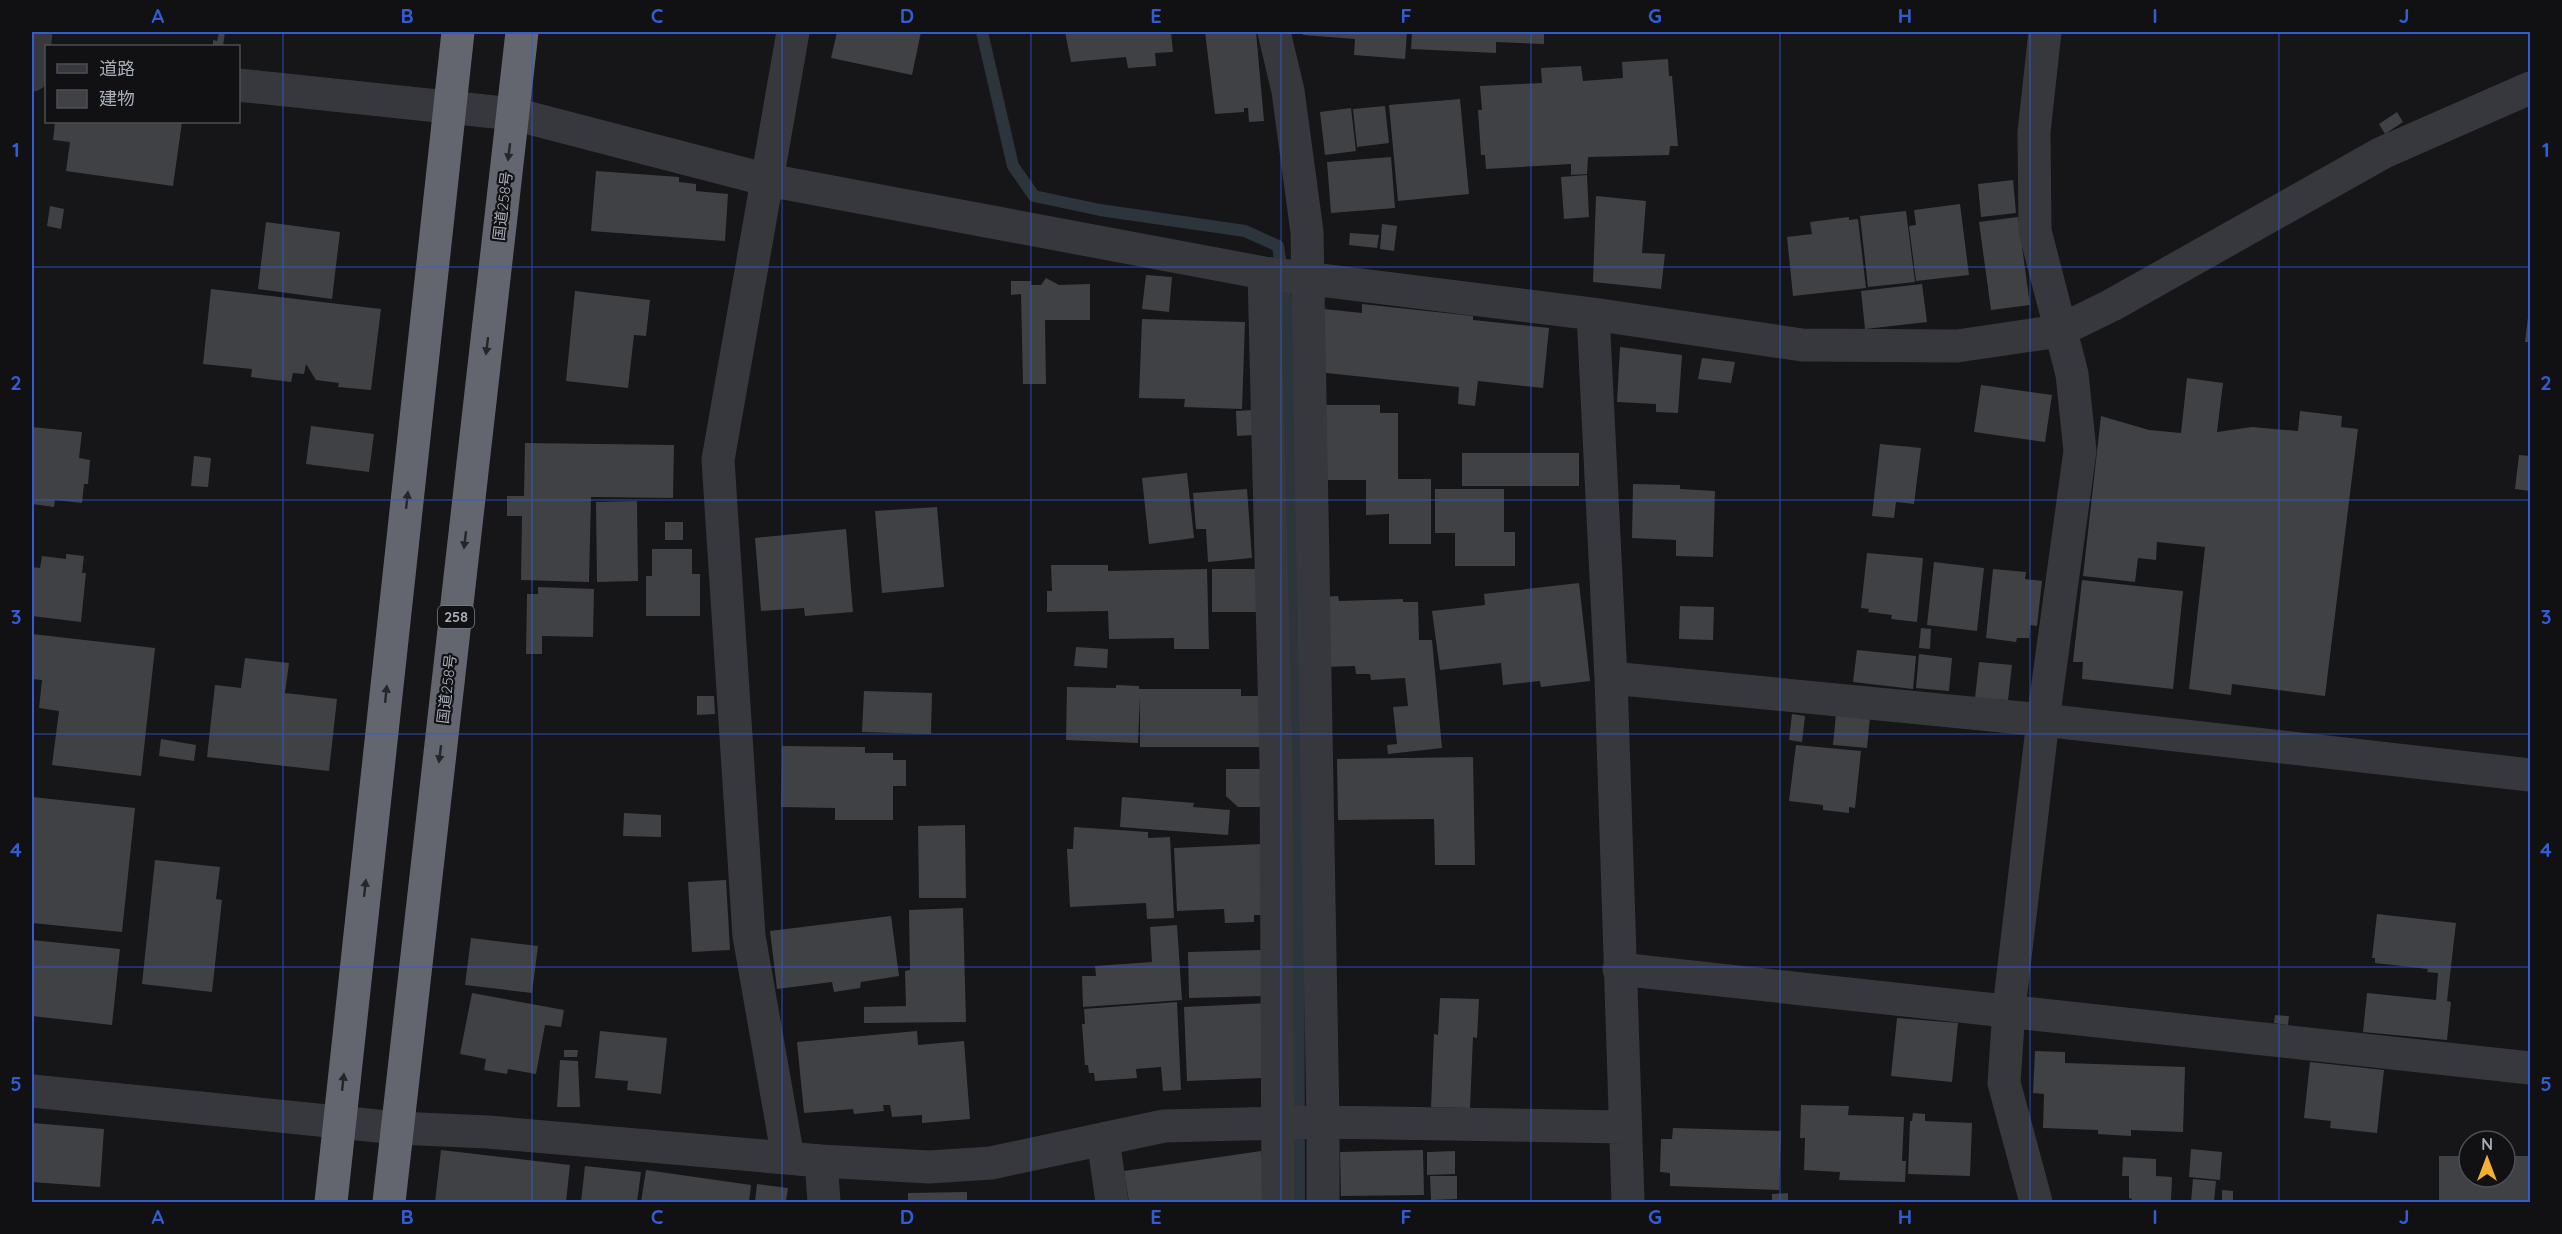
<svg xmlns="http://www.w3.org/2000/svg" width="2562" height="1234" viewBox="0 0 2562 1234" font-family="Quicksand,'Noto Sans JP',sans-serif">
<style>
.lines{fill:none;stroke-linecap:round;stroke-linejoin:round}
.stream{stroke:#2c353c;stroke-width:12}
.building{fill:#404145}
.minor{stroke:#37383d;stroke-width:33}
.highway{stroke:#63666e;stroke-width:33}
.oneway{fill:#26262a}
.grid{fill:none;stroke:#325cd3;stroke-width:1.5;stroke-opacity:0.55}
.labels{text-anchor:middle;stroke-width:4.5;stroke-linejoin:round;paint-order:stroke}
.shield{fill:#111113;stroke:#7b7e86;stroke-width:1.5}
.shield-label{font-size:14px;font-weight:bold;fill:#a8adb8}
.street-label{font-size:15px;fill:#a8adb8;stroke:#111113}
.neatline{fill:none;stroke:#325cd3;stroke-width:2}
.grid-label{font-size:20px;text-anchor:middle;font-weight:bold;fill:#325cd3}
</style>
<rect width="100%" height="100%" fill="#161618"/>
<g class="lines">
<!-- stream -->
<path class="stream" d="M982,32L1013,166L1034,196L1100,210L1245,231L1278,246L1287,306L1298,796L1299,1202"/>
</g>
<!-- building -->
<path class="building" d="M219,32H225L223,46H213V40L217,41Z
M837,32H921L912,75L831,58Z
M1065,32H1171L1173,52L1155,53L1156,66L1128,68L1126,57L1071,62Z
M1205,32H1256L1264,121L1249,122L1248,108H1244V112L1215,114Z
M1304,32H1407L1405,59L1354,55L1355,39L1303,35Z
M1412,32H1544V44L1496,42V53L1411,49Z
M1668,59L1669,76H1672L1678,146H1670L1669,155L1588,157L1587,174L1571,175V164L1486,169L1485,155H1481L1478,110H1482L1480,86L1542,83L1541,68L1581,66L1583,81L1623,78L1622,62Z
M1460,99L1469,194L1398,201L1389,105Z
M1385,106L1389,143L1357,147L1353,109Z
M1351,108L1356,151L1325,155L1320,112Z
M2397,112L2403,122L2385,134L2379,124Z
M55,122H182L173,186L66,171L70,142L53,140Z
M1391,157L1395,208L1331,213L1327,162Z
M596,171L679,177V182L696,184V191L728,194L725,241L591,231Z
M1587,175L1589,217L1564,219L1561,177Z
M2013,180L2016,213L1981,217L1978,184Z
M1596,196L1646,201L1642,253L1665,254L1661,289L1593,282Z
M1960,204L1969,275L1916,281L1909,226L1916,225L1914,210Z
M50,206L64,209L61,229L47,226Z
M1906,211L1915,282L1868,287L1860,216Z
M1849,217V220L1858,219L1866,288L1793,296L1787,237L1812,234L1810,222Z
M2018,217L2030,305L1991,310L1979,222Z
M266,222L340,232L332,299L258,289Z
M1382,224L1397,226L1394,251L1380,249Z
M1350,233L1379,235L1377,248L1349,245Z
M1146,275L1172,277L1169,312L1142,309Z
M1046,278L1059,285L1090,284V320H1045L1046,384H1023L1021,294L1011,295V281H1031V285H1041Z
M1922,284L1927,322L1865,329L1861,291Z
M211,289L381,309L371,390L338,387L339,383L316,380L306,364L304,374L293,373L291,382L251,377L252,369L203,364Z
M575,291L650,300L646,336L634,335L628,388L566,381Z
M1362,304L1473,316V320L1549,328L1543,388L1478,381L1475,406L1458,404L1459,387L1317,372L1324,309L1362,313Z
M2529,309H2530V342H2525Z
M1142,319L1245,322L1242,409L1184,407L1185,399L1139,398Z
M1620,347L1682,355L1678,413L1656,412V404L1617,402Z
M1702,358L1735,362L1731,383L1698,379Z
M2187,378L2223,383L2217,432L2252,427L2298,431L2300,411L2342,416L2341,427L2358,429L2325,696L2232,684L2231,695L2189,689L2205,547L2157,542L2156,560L2138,558L2135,582L2083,576L2101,416L2149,430L2181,433Z
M1981,385L2052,395L2045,442L1974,432Z
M1316,405H1380V413H1398V479H1431V544H1389V514L1366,515V480H1316Z
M1252,410V435L1237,436L1236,411Z
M311,426L374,434L369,472L306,464Z
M32,427L82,432L79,458L90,460L88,484H84L82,503L55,500L54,507L32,504Z
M525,443L674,445L673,498L591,497L589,582L521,580L522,516H507V496H524Z
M1880,444L1921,448L1914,504L1896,502L1894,518L1872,516Z
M1462,453H1579V486H1462Z
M2519,455L2530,456V491L2515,489Z
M194,456L211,458L208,487L191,486Z
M1187,473L1194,538L1149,544L1142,478Z
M1633,484L1680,485V489L1715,491L1713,557L1676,556V540L1632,538Z
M1247,489L1252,558L1208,562L1206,529H1196L1193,493Z
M1435,489H1504V532H1515V566H1455V533H1435Z
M637,501L638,581L597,582L596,502Z
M937,507L944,587L882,593L875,511Z
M665,522H683V540H665Z
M846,529L853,612L805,616L804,608L761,611L755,538Z
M652,549H692V574H700V616H646V576H652Z
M1867,553L1923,558L1917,622L1891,619L1892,615L1868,612L1869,609L1861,608Z
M66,554L84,556L82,573H86L81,622L32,616V567L40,568L42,556L66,559Z
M1934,562L1984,568L1977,631L1927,625Z
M1051,565H1108V571L1207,569L1209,649H1174V638L1109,639L1108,611L1047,612V591H1052Z
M1212,569H1256V612H1212Z
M1993,569L2026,572L2025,579L2042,581L2037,626L2030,625L2029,638H2017L2016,642L1986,638Z
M2082,580L2183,591L2173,689L2082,679L2083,662H2073Z
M1579,583L1590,681L1541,687L1540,681L1503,685L1501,663L1440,670L1432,611L1485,605L1484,594Z
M538,587L594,589L593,637L542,636V654H526L527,594H538Z
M1338,596L1339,601L1403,599V602H1418L1419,640H1432L1442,748L1388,754L1387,745L1397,744L1393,707L1408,706L1405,678L1371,680L1370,674H1356L1355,666L1324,667L1320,597Z
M1680,606L1714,607L1713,640L1679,639Z
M1921,628L1931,629L1930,649L1919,648Z
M32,634L155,648L141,776L52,765L59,711L39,708L42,680L32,679Z
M1076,647L1108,649L1107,668L1074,666Z
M1857,650L1916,656L1913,689L1853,682Z
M1919,654L1952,658L1949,691L1916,688Z
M245,658L289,663L285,693L337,699L329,771L207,757L215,685L241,688Z
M1979,662L2012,665L2008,700L1975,698Z
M1116,685L1139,686V689H1241V696H1262V747H1140V696L1138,743L1066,740L1067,687L1116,688Z
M864,691L932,693L931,734L862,732Z
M697,696H714L715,714L697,715Z
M1792,714L1805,716L1802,742L1789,740Z
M1836,714L1870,717L1867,748L1833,745Z
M161,739L196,745L194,761L159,756Z
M1796,745L1861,751L1855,808L1849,807V813L1823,810V805L1789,801Z
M782,746L865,747V753H893V760H906V786H893V820H835V808L781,807Z
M1473,757L1475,865H1435L1434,819L1338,820L1337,759Z
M1226,769H1262V807H1238L1226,796Z
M32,797L135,808L122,932L32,923Z
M1122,797L1194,803L1193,807L1230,810L1228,835L1120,827Z
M624,813L661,815V837L623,836Z
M965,825L966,898H919L918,826Z
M1074,827L1148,832V838L1170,837L1174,918L1147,919L1146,903L1070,907L1067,849H1073Z
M1263,844L1266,915H1254V922L1225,923L1224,909L1177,911L1174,848Z
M155,860L220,867L216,899L222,900L212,992L142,984Z
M726,880L730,950L692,952L688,882Z
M963,908L966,1022L864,1023V1007L906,1006L905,971L910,970L909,910Z
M2377,914L2456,923L2447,1001L2451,1002L2447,1040L2363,1032L2367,993L2436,1000L2438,973L2427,972L2428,969L2375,963V958H2372Z
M891,916L899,976L861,982L860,988L834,992L832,982L777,989L770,931Z
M1177,925L1182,1000L1083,1007L1082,976H1096L1095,966L1152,962L1150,927Z
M471,938L538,946L532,993L465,985Z
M32,940L120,949L112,1025L32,1016Z
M1263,950L1264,996L1189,998L1188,952Z
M472,993L564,1010L561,1027L545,1025L536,1074L508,1069L507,1074L484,1070L486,1059L460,1054Z
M1440,998L1479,999L1477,1038L1473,1037L1470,1108L1431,1107L1434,1034L1438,1035Z
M1177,1002L1181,1090L1163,1091L1161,1067L1136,1069L1137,1078L1095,1081L1094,1073H1089L1088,1065H1085L1082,1024H1085L1084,1009Z
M1269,1003L1262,1078L1187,1081L1184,1007Z
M2275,1015L2289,1016L2288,1025L2274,1023Z
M1897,1018L1958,1023L1952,1082L1891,1076Z
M600,1031L667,1038L661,1094L627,1090L628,1081L595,1078Z
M917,1031L918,1045L964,1041L970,1119L922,1123V1115L892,1117L890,1105H883L884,1111L854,1114L853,1109L804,1113L797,1042Z
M564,1050H578L577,1057H564Z
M2035,1051L2065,1052V1063L2185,1067L2183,1132L2131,1130V1136L2098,1134V1130L2043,1128L2044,1094L2033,1093Z
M560,1060L578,1061L580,1107H557Z
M2310,1062L2384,1070L2377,1133L2330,1128L2331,1121L2304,1118Z
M1801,1105L1849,1106L1848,1115L1904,1117L1902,1161H1906L1905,1182L1839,1180L1840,1172L1804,1170L1805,1138H1800Z
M1913,1113L1925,1114V1121L1972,1123L1970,1176L1908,1174L1910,1121H1912Z
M33,1123L104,1129L100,1187L32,1182Z
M1673,1128L1781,1131L1779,1190L1670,1186V1173L1660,1172L1661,1139H1672Z
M2191,1149L2222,1152L2220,1180L2189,1177Z
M441,1150L570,1165L566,1202H435Z
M1423,1150L1424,1195L1341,1196L1340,1152Z
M1261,1151L1269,1202H1129L1124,1171Z
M1455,1151V1174L1427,1175V1152Z
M2439,1156H2469V1177H2505V1156H2530V1202H2439Z
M2123,1157L2156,1159V1176L2172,1177L2171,1201L2132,1202V1199L2129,1198V1176H2122Z
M585,1166L641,1172L637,1202H581Z
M646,1170L751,1185L749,1202H641Z
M1430,1176H1457V1199L1431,1200Z
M2193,1179L2216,1181L2214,1202H2191Z
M757,1184L788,1188L786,1202H755Z
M2222,1190L2233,1191V1202H2222Z
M967,1192V1202H908V1193Z
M1788,1193V1202H1772V1194Z"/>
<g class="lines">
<!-- minor -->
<path class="minor" d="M32,75L36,32
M238,85L514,114L768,180L1264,273L1593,314L1802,345L1957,346L2059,331L2112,305L2382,153L2530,88
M1264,273L1276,762L1278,1202
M1593,314L1611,678L1628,1202
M1611,678L2043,720L2530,775
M1619,969L2530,1068
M32,1091L397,1128L488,1132L821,1161L929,1167L991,1163L1103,1139L1112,1202
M1103,1139L1164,1126L1323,1122L1307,232L1288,91L1274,32
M788,1158L749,936L718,460L793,32
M821,1161L824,1202
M1323,1202V1122L1624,1127
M2036,1202L2004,1083L2009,1009L2043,720L2080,451L2072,374L2035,231L2034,132L2045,32"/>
<!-- highway -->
<path class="highway" d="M331,1202L458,32
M389,1202L522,32"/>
</g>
<!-- one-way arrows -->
<defs><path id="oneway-solid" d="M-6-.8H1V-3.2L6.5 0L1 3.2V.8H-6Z" transform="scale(1.5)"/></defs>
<g class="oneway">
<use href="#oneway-solid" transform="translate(509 152) rotate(97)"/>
<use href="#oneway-solid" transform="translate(487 346) rotate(97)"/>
<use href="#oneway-solid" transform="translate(407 500) rotate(-84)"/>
<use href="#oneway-solid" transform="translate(465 540) rotate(97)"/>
<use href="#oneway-solid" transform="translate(386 694) rotate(-84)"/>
<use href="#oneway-solid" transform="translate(440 754) rotate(97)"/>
<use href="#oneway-solid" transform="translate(365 888) rotate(-84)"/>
<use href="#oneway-solid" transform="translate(343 1082) rotate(-84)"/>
</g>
<!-- grid -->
<path class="grid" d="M283,32V1202M532,32V1202M782,32V1202M1031,32V1202M1281,32V1202M1531,32V1202M1780,32V1202M2030,32V1202M2279,32V1202M32,267H2530M32,500H2530M32,734H2530M32,967H2530"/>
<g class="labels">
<!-- shield labels -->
<rect class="shield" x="438" y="606" width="36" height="22" rx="4.5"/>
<g class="shield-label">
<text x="456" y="622">258</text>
</g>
<!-- street labels -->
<g class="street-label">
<text transform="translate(503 206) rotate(-83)" y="5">国道258号</text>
<text transform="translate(447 689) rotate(-83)" y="5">国道258号</text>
</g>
</g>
<!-- border -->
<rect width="2562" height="1234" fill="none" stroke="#111113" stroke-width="66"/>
<!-- legend -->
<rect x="45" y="45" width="195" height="78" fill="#111113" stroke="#4d4f55" stroke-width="1.5"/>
<rect x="57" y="64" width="30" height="9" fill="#37383d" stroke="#4d4f55" stroke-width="1.5"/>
<text x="99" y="75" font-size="18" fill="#a8adb8">道路</text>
<rect x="57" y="90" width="30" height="18" fill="#404145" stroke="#4d4f55" stroke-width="1.5"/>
<text x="99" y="105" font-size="18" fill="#a8adb8">建物</text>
<!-- north arrow -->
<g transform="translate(2487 1159)"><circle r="28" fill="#111113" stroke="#4d4f55" stroke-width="1.5"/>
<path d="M0-4.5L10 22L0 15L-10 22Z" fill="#f2b134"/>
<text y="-9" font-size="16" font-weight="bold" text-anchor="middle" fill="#a8adb8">N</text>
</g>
<rect x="33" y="33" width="2496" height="1168" class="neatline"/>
<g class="grid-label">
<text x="158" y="23">A</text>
<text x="407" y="23">B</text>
<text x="657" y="23">C</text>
<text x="907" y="23">D</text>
<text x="1156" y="23">E</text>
<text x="1406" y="23">F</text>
<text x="1655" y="23">G</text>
<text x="1905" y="23">H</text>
<text x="2155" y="23">I</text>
<text x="2404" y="23">J</text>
<text x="16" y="157">1</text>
<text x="2546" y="157">1</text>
<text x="16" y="390">2</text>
<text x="2546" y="390">2</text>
<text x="16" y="624">3</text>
<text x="2546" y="624">3</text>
<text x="16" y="857">4</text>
<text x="2546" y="857">4</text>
<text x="16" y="1091">5</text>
<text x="2546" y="1091">5</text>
<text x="158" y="1224">A</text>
<text x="407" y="1224">B</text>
<text x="657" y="1224">C</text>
<text x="907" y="1224">D</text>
<text x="1156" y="1224">E</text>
<text x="1406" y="1224">F</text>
<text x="1655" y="1224">G</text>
<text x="1905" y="1224">H</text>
<text x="2155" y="1224">I</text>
<text x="2404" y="1224">J</text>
</g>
</svg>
